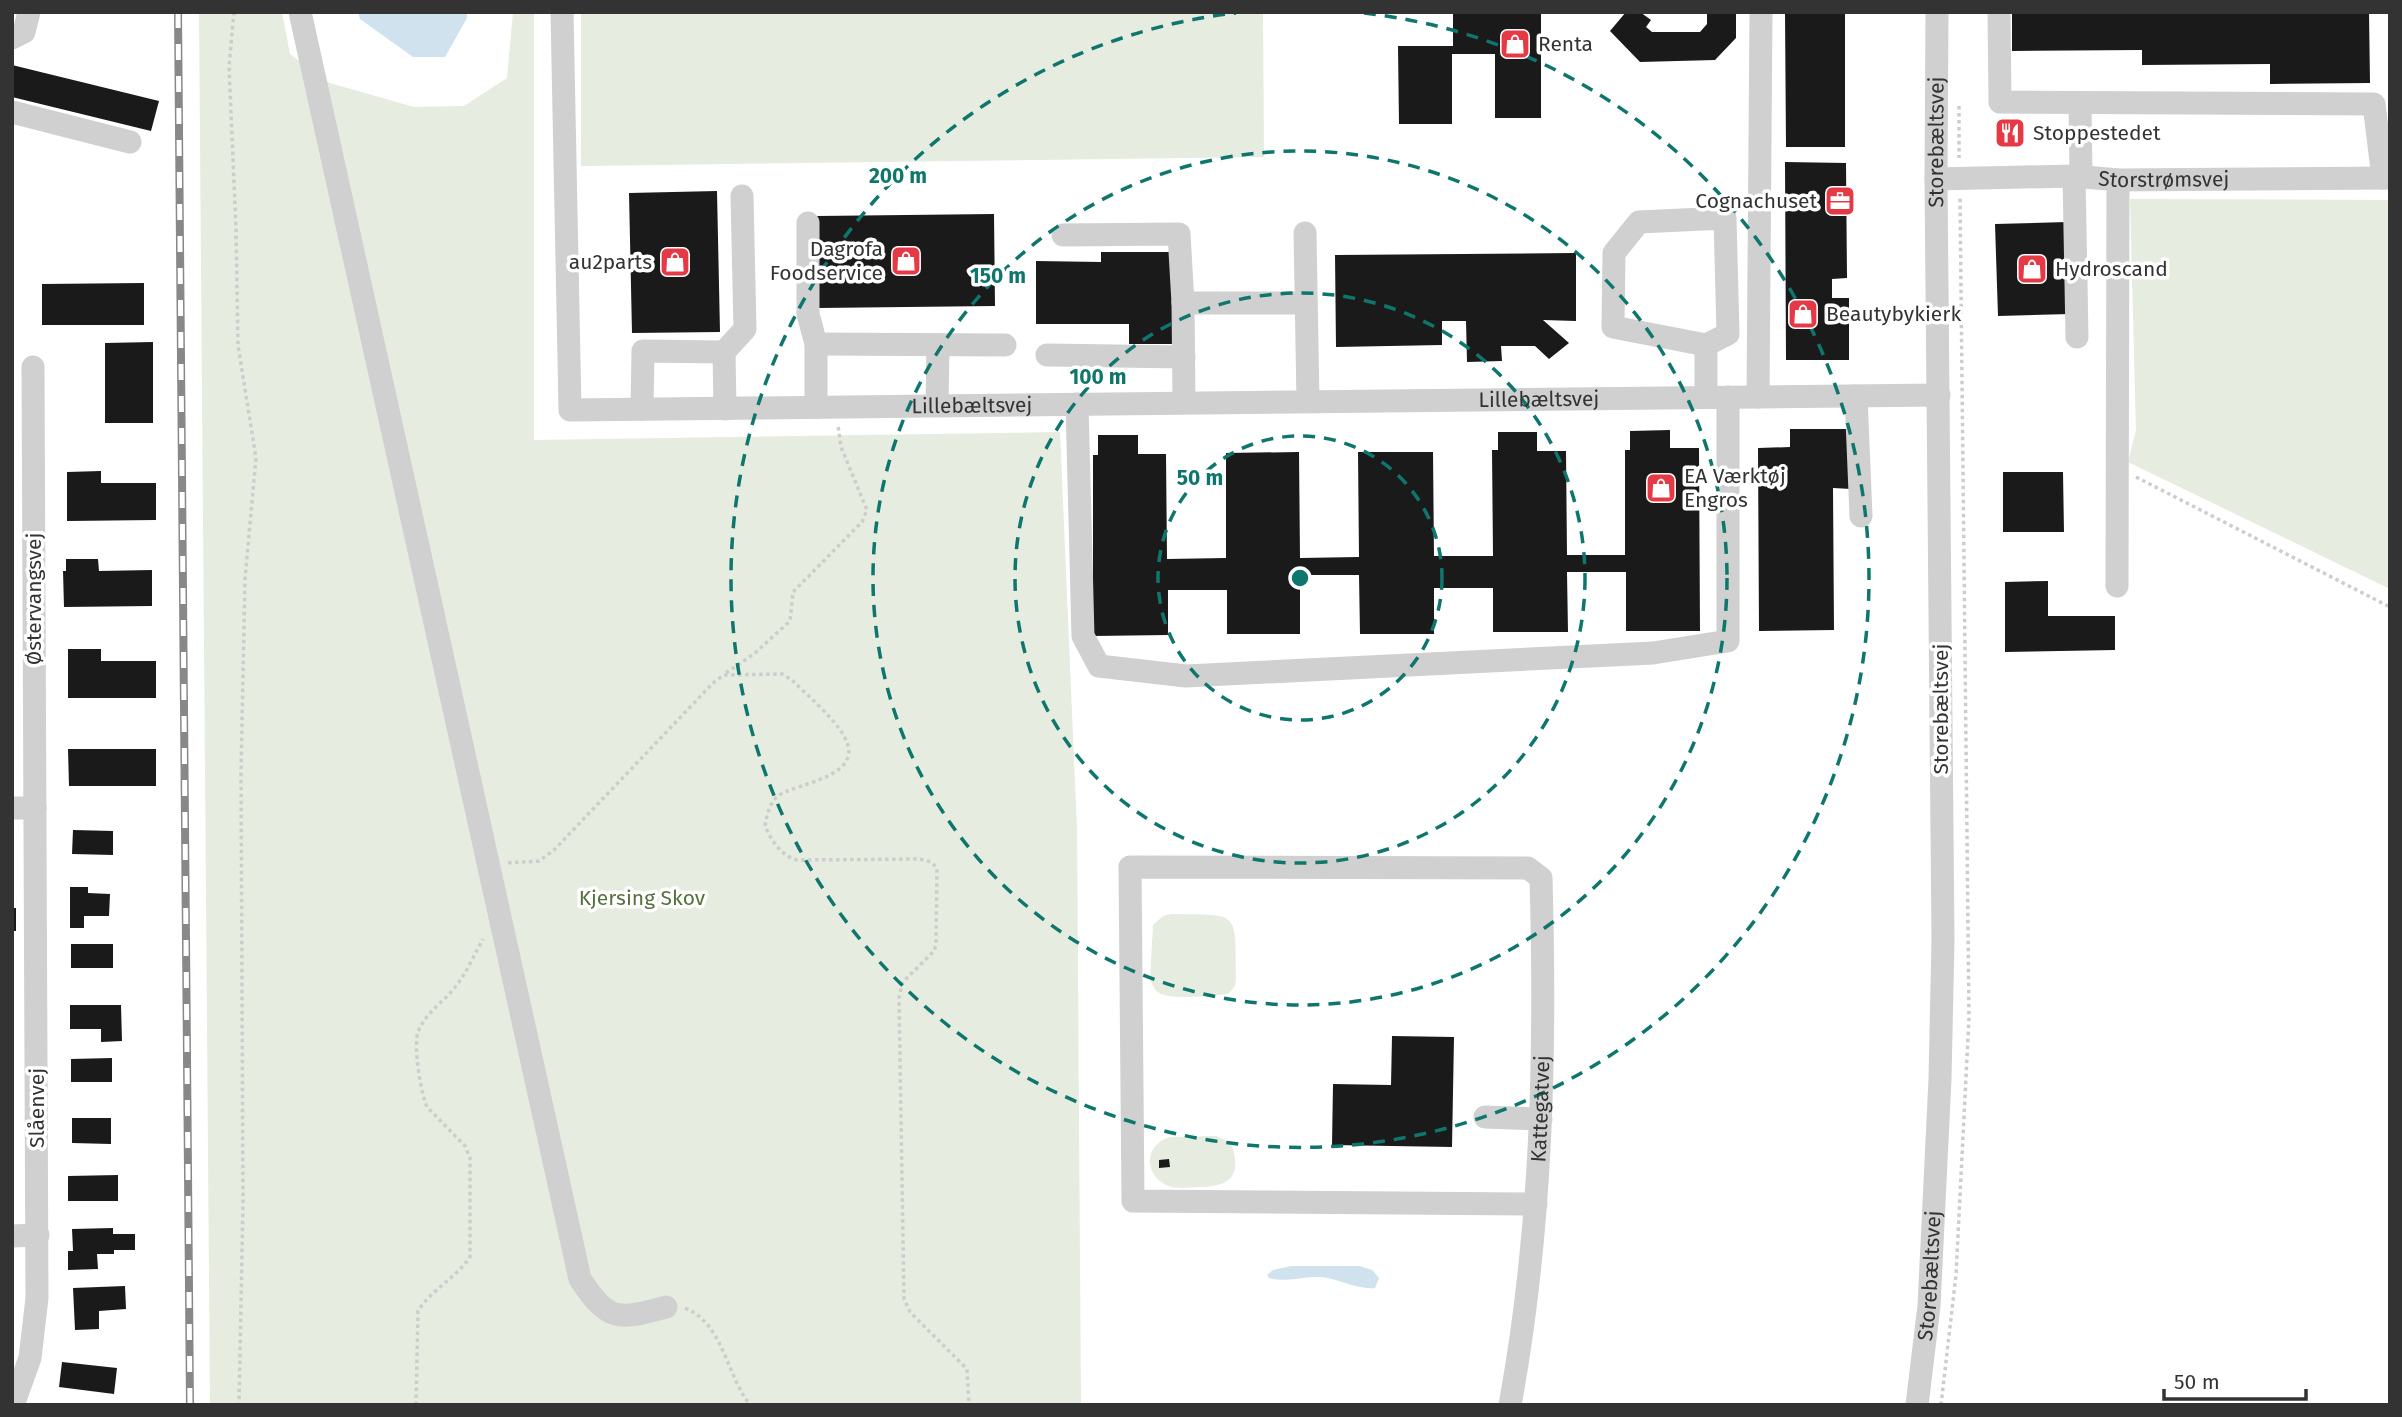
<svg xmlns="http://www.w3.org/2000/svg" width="2402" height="1417" viewBox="0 0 2402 1417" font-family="'Fira Sans',sans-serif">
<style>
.green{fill:#e6ecdf}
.water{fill:#cfe2ee}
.building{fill:#1a1a1a}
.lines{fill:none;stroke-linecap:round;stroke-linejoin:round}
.path{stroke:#cdcdcd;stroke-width:3.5;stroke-dasharray:3.5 3.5;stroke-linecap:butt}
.minor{stroke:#d0d0d0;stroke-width:23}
.rail-casing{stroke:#888;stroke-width:8}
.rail{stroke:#fff;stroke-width:5;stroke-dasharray:16;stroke-linecap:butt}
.ring{fill:none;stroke:#0f766e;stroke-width:3.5;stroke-dasharray:12 9}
.labels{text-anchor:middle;stroke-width:7;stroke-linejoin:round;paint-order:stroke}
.poi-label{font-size:21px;fill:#333;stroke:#fff;text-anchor:start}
.street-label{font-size:21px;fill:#333;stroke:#fff}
.park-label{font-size:21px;fill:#56703f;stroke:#fff}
.centre{fill:#0f766e;stroke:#fff;stroke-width:3.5}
.ring-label{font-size:21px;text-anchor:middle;font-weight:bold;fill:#0f766e;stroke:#fff;stroke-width:7;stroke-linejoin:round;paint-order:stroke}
</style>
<rect width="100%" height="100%" fill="#fff"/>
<!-- green -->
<path class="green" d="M199,12H282L290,54L330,83L414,107L464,106L507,78L513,12H534V440L1060,432L1077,829L1081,1405H210Z
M581,12H1263L1264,157L581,166Z
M2130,199L2390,200V589L2128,462L2136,430Z
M1171,914C1241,915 1235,910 1236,979L1235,986L1228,994C1213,996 1171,1000 1159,993C1154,990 1152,984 1150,979L1153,925L1163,916Z
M1216,1136L1231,1143C1242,1174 1232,1187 1199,1187C1191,1187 1180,1189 1172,1187C1158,1184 1146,1169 1151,1154C1154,1145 1162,1139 1170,1137Z"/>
<!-- water -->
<path class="water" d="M358,12H467V18L445,57H413L360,19Z
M1291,1266H1359L1372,1270L1379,1278L1375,1288C1356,1290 1339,1278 1320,1277C1302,1276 1286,1283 1269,1278L1267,1275L1273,1270Z"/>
<!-- building -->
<path class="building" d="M1453,12H1541V118H1495V54H1452V124H1399L1398,46H1453Z
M1626,12H1640L1651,20L1646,27L1652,32H1700L1707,24V12H1736V38L1715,60L1640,62L1610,31Z
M1785,12H1845V147H1786Z
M2012,12H2369L2370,83L2270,84V64L2142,65V50L2012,51Z
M12,65L159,101L151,131L12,97Z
M2005,124L2018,136L2012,141L1999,130Z
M1785,162L1846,163L1847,278L1832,279V298H1849V360H1786Z
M717,191L720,332L632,333L629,193Z
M994,214L995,306L818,308L817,216Z
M2067,222L2070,314L1998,316L1995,224Z
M1101,252H1173L1172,344H1129V324H1036V261L1101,262Z
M1576,253V321L1543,320L1569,343L1549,359L1535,346H1501L1502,361L1467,362L1466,321H1442V345L1336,347L1335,255Z
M144,283V325H42V284Z
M153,342V423H105V343Z
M1790,429H1851V489L1833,488L1834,630L1759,631L1758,448L1790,447Z
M1670,430V448H1699L1700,631H1626V572H1567L1568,632H1493V588H1434V634H1360L1359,575H1300V634H1227V590H1168V635L1093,636V455H1098V435H1138V454H1166L1167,559L1226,558V453L1299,452L1300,558L1359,557L1358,452H1433L1434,556H1493L1492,450H1498V432H1537V451H1566L1567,555H1625V450H1630V431Z
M101,471V483H156V520L67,521V472Z
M2003,472H2063L2064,532H2003Z
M66,559H98L99,571L152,570V606L64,607L63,571H66Z
M2048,581V616H2115V650L2005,652V582Z
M68,649H101V661H156V698H68Z
M68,749H156V786H69Z
M73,830L113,831V855L72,854Z
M70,887H88V893L110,894L109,916H84V928H70Z
M12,908H16V931H12Z
M71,944H113V968H71Z
M70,1005H121L122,1041L101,1042V1029H70Z
M1392,1036L1454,1037L1452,1147L1332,1145L1333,1084L1391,1085Z
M112,1058V1082H71V1059Z
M72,1118H111V1144L72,1143Z
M1169,1159L1170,1167L1159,1168V1160Z
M118,1175V1201H68V1176Z
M113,1228V1234H135V1250H114V1254H97L98,1269L68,1270V1251H73L72,1229Z
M125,1286L126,1309L99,1311V1329L75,1330L73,1288Z
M62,1362L117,1368L114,1394L59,1387Z"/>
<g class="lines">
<!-- path -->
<path class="path" d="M234,12L229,66L236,229L238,345L256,458L245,579L241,774L243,1202L239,1405
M1959,106V158
M2136,477L2390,607
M726,673L755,653L790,621L793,592L862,522L867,510L841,447L838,425
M508,863L539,861L554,850L713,683L724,675L782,674L792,680C808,696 833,717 844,736C868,778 794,783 778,796C769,804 767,815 765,826C771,840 781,856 797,860L920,859L931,862L937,868L936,945L934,951L902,983L899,998L904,1299L910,1312L967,1369L969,1405
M685,1308C724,1324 726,1375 750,1405
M416,1405L418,1311C431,1290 456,1278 470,1257V1158L465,1146L427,1107C421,1094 413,1046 418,1032C425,1013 444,1002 456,986C467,972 474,955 483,939
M1941,1405L1956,1275L1969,1018L1960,197"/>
<!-- minor -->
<g class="minor">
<path d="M300,12L580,1279C608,1322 619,1320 666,1307"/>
<path id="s1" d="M562,12L570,410L1939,395"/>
<path d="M1999,12L2000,102L2374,104L2383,178"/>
<path d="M12,38L24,32L29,12"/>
<path d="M2080,103L2081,176"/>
<path d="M12,112L130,142"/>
<path d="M2074,176L2077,337"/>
<path id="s2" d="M1936,179L2074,176L2118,180L2390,178"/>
<path d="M1725,218L1728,334L1706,345L1613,327L1614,253L1639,222Z"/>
<path d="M808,223V314L816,344V407"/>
<path d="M1305,233L1308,401"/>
<path d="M1063,235L1179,234L1183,303L1184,402"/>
<path d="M1183,303H1306"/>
<path d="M816,344L1005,345"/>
<path d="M724,352L725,409"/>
<path d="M1047,355L1184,357"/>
<path d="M1856,396L1861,516"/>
<path d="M1706,397V345"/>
<path d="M1758,397L1761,12"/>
<path d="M1077,404L1083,636L1099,666L1186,676L1653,653L1728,641V397"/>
<path d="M937,405L938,345"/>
<path d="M642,409L643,351L724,352L745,329L742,196"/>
<path d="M2117,586L2118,180"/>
<path d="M12,808H35"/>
<path d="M1485,1117L1541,1119"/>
<path d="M12,1236L38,1235"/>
<path d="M13,1405L30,1358L37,1298L33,367"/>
<path id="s3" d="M1510,1405C1542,1231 1546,1054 1541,878L1528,868L1130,867L1133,1201L1536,1204"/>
<path id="s4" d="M1917,1405L1929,1306L1940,1079L1943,940L1936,179L1937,12"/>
</g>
<!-- rail casing -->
<g class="rail-casing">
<path id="rail" d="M178,12L190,1405"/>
</g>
<!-- rail -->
<use href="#rail" class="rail"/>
</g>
<!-- distance rings -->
<g class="ring">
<circle cx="1300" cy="578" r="142"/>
<circle cx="1300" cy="578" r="285"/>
<circle cx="1300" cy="578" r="427"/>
<path d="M1364 13A569 569 0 1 1 1236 13"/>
</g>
<!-- icons -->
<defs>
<g id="shop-square" transform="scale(1.575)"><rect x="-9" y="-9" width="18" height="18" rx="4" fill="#e63946" stroke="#fff"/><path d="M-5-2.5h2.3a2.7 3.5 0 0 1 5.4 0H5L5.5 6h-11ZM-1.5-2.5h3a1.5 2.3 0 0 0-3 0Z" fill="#fff"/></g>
<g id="restaurant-square" transform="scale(1.575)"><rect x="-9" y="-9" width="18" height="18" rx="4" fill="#e63946" stroke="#fff"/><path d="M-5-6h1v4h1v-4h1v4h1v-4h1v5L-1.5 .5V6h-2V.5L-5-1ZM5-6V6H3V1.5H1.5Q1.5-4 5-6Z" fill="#fff"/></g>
<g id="office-square" transform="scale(1.575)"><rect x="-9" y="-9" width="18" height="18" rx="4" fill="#e63946" stroke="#fff"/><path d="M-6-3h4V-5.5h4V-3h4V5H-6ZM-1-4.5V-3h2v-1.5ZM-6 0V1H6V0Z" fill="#fff"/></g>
</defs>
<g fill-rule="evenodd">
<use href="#shop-square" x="1515" y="44"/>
<use href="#restaurant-square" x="2010" y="133"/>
<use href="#office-square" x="1840" y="201"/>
<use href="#shop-square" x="906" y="261"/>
<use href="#shop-square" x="675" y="262"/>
<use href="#shop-square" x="2032" y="269"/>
<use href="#shop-square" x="1803" y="314"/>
<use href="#shop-square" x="1661" y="488"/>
</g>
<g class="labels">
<!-- poi labels -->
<g class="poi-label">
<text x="1538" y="51">Renta</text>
<text x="2033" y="140">Stoppestedet</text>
<text x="1817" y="208" text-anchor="end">Cognachuset</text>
<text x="883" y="256" text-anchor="end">Dagrofa<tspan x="883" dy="24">Foodservice</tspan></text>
<text x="652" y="269" text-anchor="end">au2parts</text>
<text x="2055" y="276">Hydroscand</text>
<text x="1826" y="321">Beautybykierk</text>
<text x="1684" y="483">EA Værktøj<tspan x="1684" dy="24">Engros</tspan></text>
</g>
<!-- street labels -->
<g class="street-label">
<text dy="7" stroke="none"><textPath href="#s4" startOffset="1264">Storebæltsvej</textPath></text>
<text dy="7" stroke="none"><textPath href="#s2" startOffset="228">Storstrømsvej</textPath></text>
<text dy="7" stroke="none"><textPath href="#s1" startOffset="1367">Lillebæltsvej</textPath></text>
<text dy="7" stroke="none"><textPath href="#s1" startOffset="800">Lillebæltsvej</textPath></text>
<text transform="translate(34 599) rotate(-90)" y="7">Østervangsvej</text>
<text transform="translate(1941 709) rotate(-90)" y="7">Storebæltsvej</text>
<text transform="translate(37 1108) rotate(-90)" y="7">Slåenvej</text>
<text dy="7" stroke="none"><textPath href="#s3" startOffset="298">Kattegatvej</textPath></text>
<text dy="7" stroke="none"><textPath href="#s4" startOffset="130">Storebæltsvej</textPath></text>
</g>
<!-- park labels -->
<g class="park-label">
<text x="642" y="905">Kjersing Skov</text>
</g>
</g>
<circle cx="1300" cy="578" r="10" class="centre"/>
<g class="ring-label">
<text x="898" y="183">200 m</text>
<text x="998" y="283">150 m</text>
<text x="1098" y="384">100 m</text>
<text x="1200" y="485">50 m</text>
</g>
<!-- border -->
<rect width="2402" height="1417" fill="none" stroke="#333333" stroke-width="28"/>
<!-- scale -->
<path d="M2164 1389v10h142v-10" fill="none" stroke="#333333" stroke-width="3.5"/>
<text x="2174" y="1389" font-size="21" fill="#333333" stroke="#ffffff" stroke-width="5" paint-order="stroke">50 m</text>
</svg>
